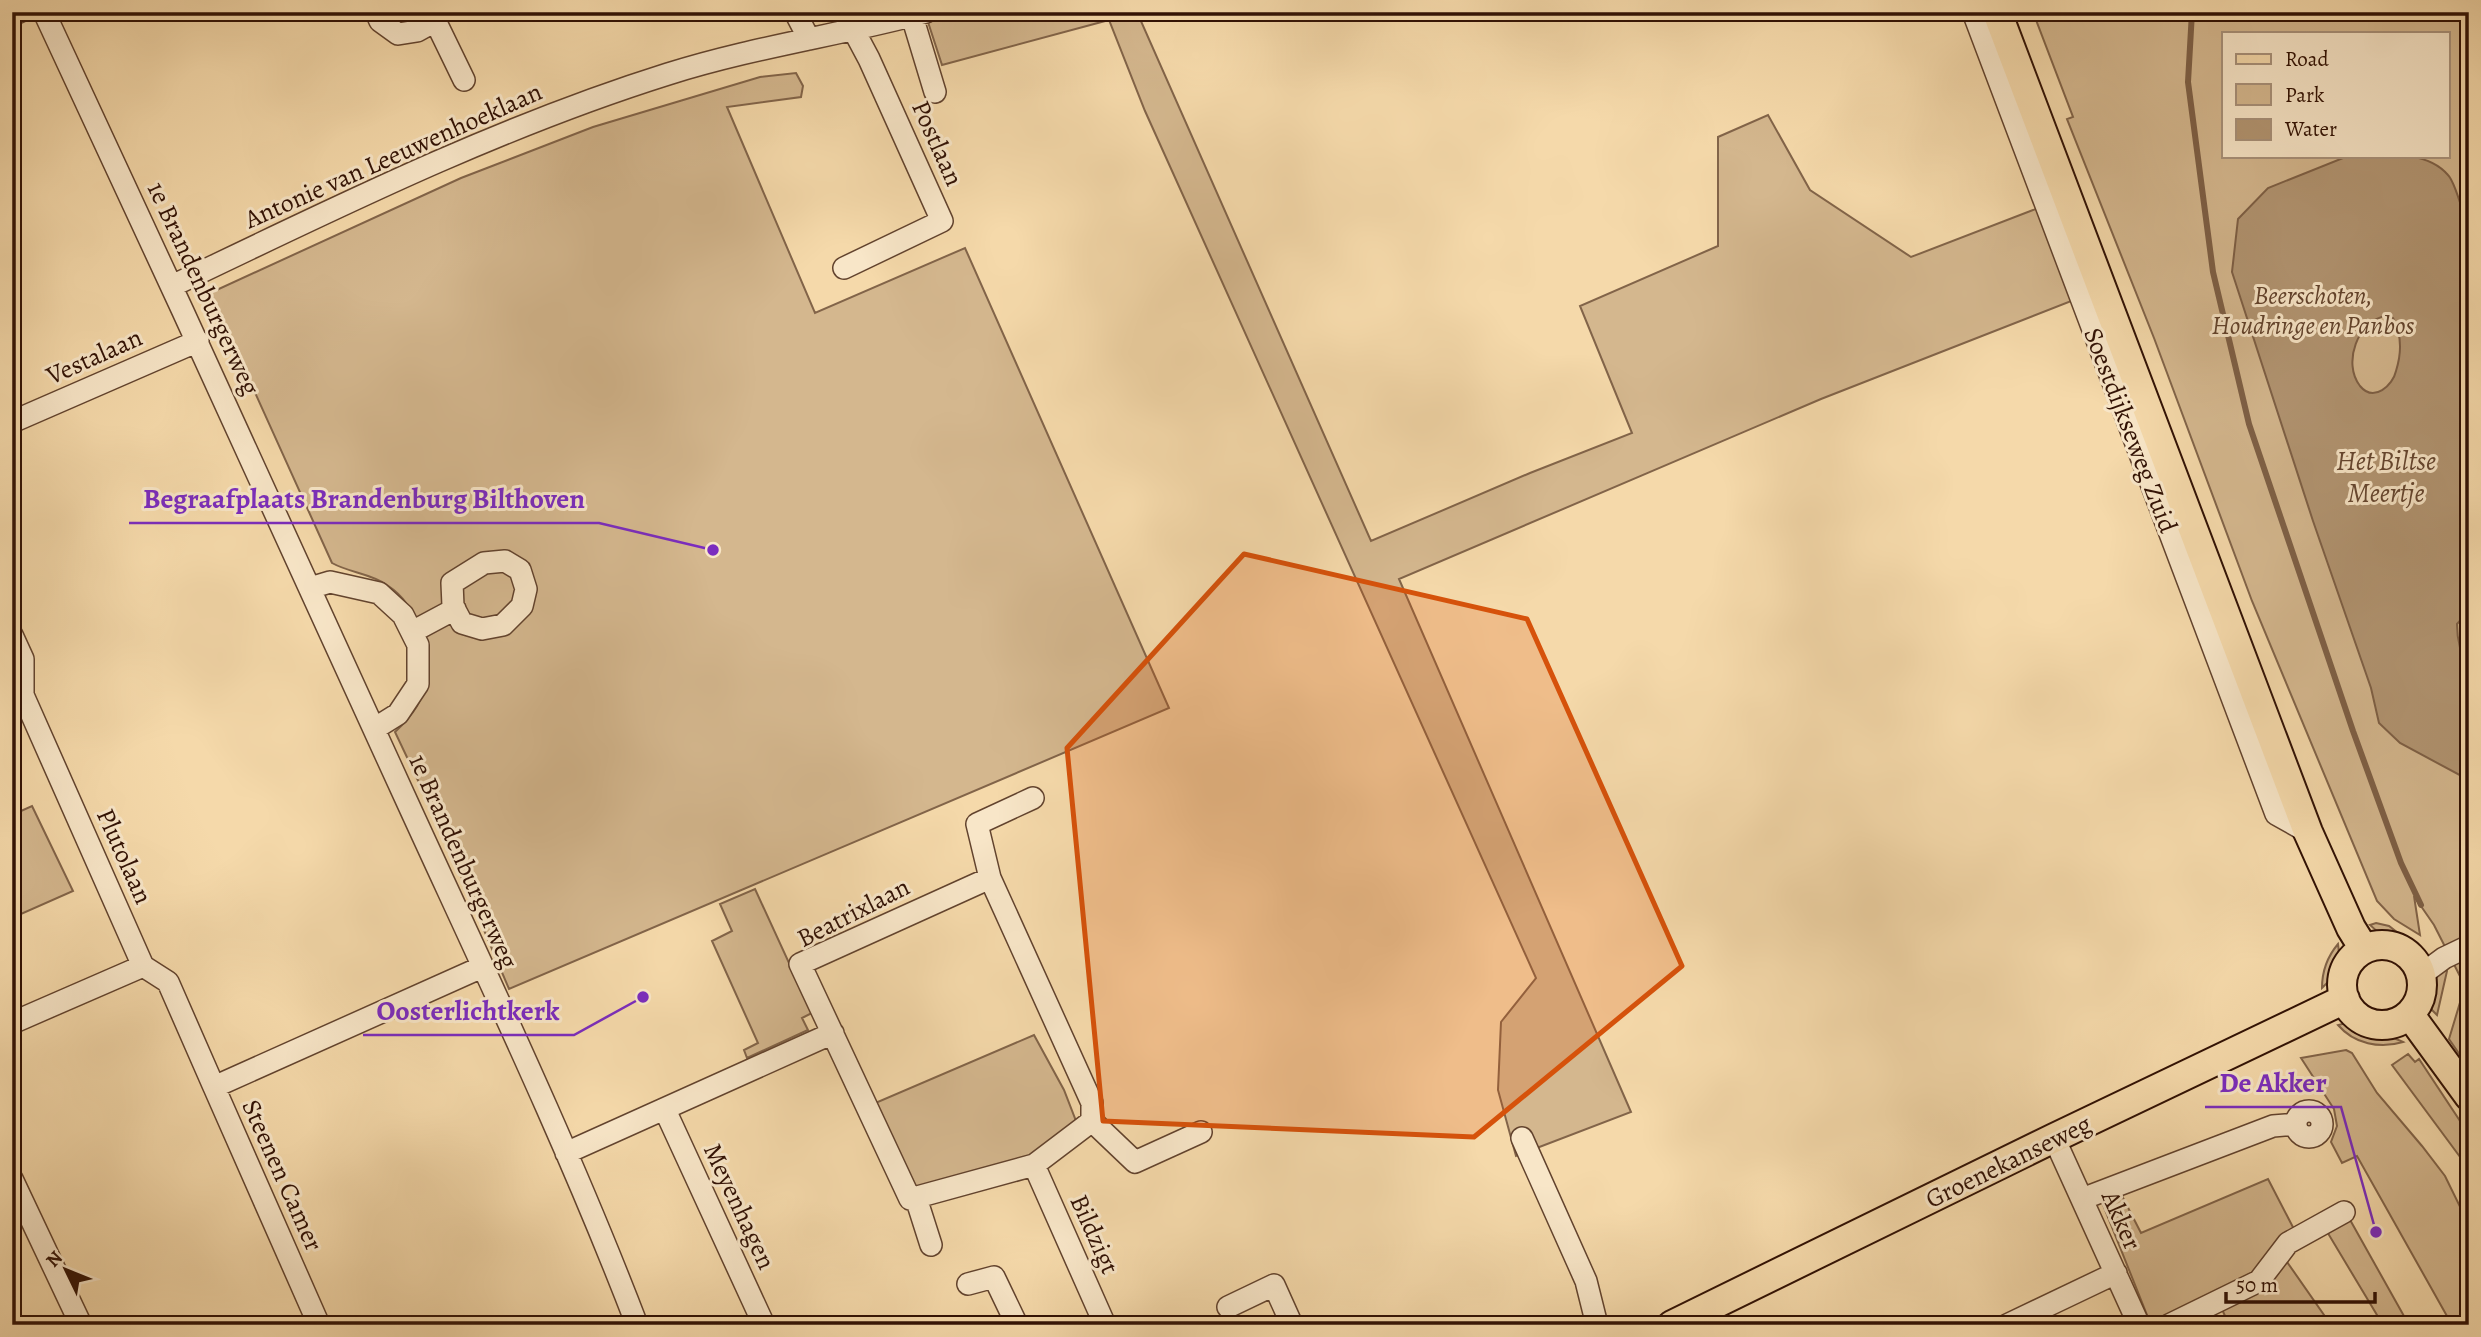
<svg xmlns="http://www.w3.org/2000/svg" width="2481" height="1337" viewBox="0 0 2481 1337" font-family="Alegreya,serif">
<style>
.green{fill:#d4b78e;stroke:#826449;stroke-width:2;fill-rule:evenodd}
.water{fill:#b29572;stroke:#7e6046;stroke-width:2;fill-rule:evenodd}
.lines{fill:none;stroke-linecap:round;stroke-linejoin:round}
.stream{stroke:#7e6046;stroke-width:6}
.minor-casing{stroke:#62432e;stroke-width:24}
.major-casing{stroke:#311104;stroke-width:32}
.minor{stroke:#f8e6c8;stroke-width:21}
.major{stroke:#f5d9aa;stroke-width:28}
.marked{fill:#d6520b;fill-opacity:0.2;stroke:#d6520b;stroke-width:5;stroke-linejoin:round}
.labels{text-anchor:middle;stroke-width:6;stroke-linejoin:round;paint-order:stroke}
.street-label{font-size:26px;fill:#311104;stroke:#f8e6c8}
.park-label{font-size:26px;font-style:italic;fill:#62432d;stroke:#f8e6c8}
.water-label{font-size:28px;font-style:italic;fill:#654630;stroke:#f8e6c8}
.leader{fill:none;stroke:#7b2cbf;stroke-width:2.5}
.callout-dot{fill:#7b2cbf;stroke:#f8e6c8;stroke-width:2.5}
.callout-label{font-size:28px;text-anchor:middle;font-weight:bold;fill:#7b2cbf;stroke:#f8e6c8;stroke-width:6;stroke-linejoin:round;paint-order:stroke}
</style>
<rect width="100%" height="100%" fill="#f5d9aa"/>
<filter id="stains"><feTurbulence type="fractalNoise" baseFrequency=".00286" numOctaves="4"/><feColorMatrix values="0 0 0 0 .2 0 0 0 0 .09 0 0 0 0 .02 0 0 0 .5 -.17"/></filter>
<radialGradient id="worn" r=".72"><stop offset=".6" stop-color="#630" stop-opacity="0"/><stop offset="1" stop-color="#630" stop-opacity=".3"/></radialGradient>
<!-- green -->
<path class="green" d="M383,12H417L413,19L403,25Z
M961,12H1153L1140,19L1371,541L1530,473L1632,433L1580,306L1718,246V137L1768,115L1810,190L1911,257L2067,197L2102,289L1821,399L1399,579L1631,1112L1516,1156L1498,1090L1501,1022L1536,978L1145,111L1109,20L942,65L928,22Z
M2033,12H2469V1068L2449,1039L2462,996L2468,992L2434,925L2414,896L2420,935L2394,919L2377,901L2252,601L2154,338L2067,119L2073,117ZM2224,33H2448V156H2224Z
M796,73L803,86L801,97L727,107L815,313L965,248L1169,708L509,989L441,829L395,732C408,720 424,701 425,682C425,674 410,610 406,603C402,597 393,589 387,585C370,573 350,573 332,563L210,293L461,178L593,127L760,77Z
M32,806L73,891L12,918V815Z
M755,889L812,1013L802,1018L808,1030L747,1058L744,1050L758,1043L712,941L732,931L720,904Z
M2376,923L2389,926L2407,940L2405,943L2380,934L2370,925Z
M2338,944C2341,963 2336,975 2322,988C2322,970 2327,957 2338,944Z
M2445,964L2447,971L2437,1015L2430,1008L2433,973Z
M2351,1022C2368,1030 2386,1034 2403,1042C2380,1049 2354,1044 2338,1025Z
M1034,1035L1064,1090L1076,1121L1029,1164L915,1195L873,1104Z
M2346,1050L2352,1053L2377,1093L2422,1146L2445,1176L2469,1225V1325H2452L2357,1156L2342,1163L2331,1142L2337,1126L2334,1109L2301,1058Z
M2408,1054L2415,1062L2419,1059L2464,1127L2469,1138V1169L2392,1065Z
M2268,1179L2296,1233L2244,1282L2151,1325L2100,1197L2119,1190L2141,1233Z
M2349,1218L2409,1325H2383L2326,1230Z
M2285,1259L2331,1325H2229L2221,1307Z"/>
<!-- water -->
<path class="water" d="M2348,156C2380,156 2425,148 2448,175C2456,183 2465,220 2469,232V611L2457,624C2457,641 2460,654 2469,669V780L2400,743L2379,723L2371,688L2313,521L2232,272L2238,219L2268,188ZM2386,316L2393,318C2402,335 2402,352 2396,371C2393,385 2374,403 2360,386C2342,363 2358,320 2386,316Z"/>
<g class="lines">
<!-- stream -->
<path class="stream" d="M2192,12L2188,82L2213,272L2249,424L2353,731L2401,863L2421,905
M2469,1007V1009"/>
<!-- minor casing -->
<g class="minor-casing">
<path id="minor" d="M44,12C166,272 285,534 404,795C484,970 568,1145 637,1325
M376,12L380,21L398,34L417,31L435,21
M431,12L464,80
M795,12L809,39
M844,12L869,59L942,221L844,268
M1973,12L2276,814L2308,832
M12,15L19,12
M912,16L935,92
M172,286C335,208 496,128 668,74C753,47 841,35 926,12
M12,422L198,341
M505,561L520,570L526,589L522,606L503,625L482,629L462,623L453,606L452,583L484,563Z
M310,588L330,582L379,593L403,615L418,645V684L398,714L374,729
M412,632L455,609
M12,635L23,659V695L143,966L168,982L214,1087
M990,878L977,824L1033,798
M2421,975L2444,958L2469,946
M12,1023L143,966
M665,1110L764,1325
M2296 1124a13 13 0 1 1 26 0a13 13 0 1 1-26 0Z
M1092,1121L1034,1165L910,1199L800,964L990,878L1092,1103V1121L1135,1162L1201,1132
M1522,1138L1586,1281L1597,1325
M2054,1138L2139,1325
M566,1153L833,1033
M1034,1165L1105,1325
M12,1179L81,1325
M916,1198L931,1245
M2082,1199L2273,1126L2296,1124
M968,1284L994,1277L1017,1325
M1228,1307L1274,1285L1292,1325
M319,1325L214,1087L482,967
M2007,1325L2116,1273
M2169,1325L2259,1281L2288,1243L2344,1212"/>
</g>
<!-- major casing -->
<g class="major-casing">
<path id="major" d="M1997,12L2308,832L2351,928L2364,949
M2342 985a40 40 0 1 1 80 0a40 40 0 1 1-80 0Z
M2410,1015L2469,1096
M1672,1325L2054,1138L2345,999"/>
</g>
<!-- minor -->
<use href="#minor" class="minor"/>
<!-- major -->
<use href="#major" class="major"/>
</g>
<!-- marked area -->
<path class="marked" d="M1244,554L1527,619L1682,966L1474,1137L1103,1121L1067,748Z"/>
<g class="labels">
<!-- street labels -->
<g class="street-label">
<text transform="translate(938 143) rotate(66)" y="9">Postlaan</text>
<text transform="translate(393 155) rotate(-24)" y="9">Antonie van Leeuwenhoeklaan</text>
<text transform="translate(204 288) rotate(65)" y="9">1e Brandenburgerweg</text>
<text transform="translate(94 356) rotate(-24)" y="9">Vestalaan</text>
<text transform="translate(2131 430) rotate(69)" y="9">Soestdijkseweg Zuid</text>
<text transform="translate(125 856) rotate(66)" y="9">Plutolaan</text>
<text transform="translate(464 861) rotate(66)" y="9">1e Brandenburgerweg</text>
<text transform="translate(853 912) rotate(-27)" y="9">Beatrixlaan</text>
<text transform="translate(2008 1161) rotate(-26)" y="9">Groenekanseweg</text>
<text transform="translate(283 1175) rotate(66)" y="9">Steenen Camer</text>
<text transform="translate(740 1206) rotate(65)" y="9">Meyenhagen</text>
<text transform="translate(2122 1220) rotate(66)" y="9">Akker</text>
<text transform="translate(1095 1234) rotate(66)" y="9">Bildzigt</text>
</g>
<!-- park labels -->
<g class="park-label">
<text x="2313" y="304">Beerschoten,<tspan x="2313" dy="30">Houdringe en Panbos</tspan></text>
</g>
<!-- water labels -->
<g class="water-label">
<text x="2386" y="470">Het Biltse<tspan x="2386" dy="32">Meertje</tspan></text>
</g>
</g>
<!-- callouts -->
<path class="leader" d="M713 550L599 523H129M643 997L574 1035H363M2376 1232L2341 1107H2205"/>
<g class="callout-dot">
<circle cx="713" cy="550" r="7"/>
<circle cx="643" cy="997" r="7"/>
<circle cx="2376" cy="1232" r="7"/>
</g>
<g class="callout-label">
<text x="364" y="508">Begraafplaats Brandenburg Bilthoven</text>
<text x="468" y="1020">Oosterlichtkerk</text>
<text x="2273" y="1092">De Akker</text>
</g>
<!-- margin -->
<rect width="2481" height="1337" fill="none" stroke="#f5d9aa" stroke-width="42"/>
<rect x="14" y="14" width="2453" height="1309" fill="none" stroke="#311104" stroke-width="3.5"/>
<rect x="21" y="21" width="2439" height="1295" fill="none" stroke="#311104" stroke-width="2"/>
<!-- legend -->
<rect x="2222" y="32" width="228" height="126" fill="#f8e6c8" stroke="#a8917a" stroke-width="2"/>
<rect x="2236" y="54" width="35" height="10" fill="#f5d9aa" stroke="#a8917a" stroke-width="2"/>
<text x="2285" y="66" font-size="21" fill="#311104">Road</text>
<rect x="2236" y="84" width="35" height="21" fill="#d4b78e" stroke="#a8917a" stroke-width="2"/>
<text x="2285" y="102" font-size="21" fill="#311104">Park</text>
<rect x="2236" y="119" width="35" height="21" fill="#b29572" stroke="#a8917a" stroke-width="2"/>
<text x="2285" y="136" font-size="21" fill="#311104">Water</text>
<!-- north arrow -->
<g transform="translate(66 1270) rotate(313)" stroke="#f8e6c8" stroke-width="5" paint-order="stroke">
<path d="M0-5L12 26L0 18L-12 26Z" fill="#311104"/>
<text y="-10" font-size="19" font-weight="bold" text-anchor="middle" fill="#311104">N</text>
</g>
<!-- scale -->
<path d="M2226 1292v10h149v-10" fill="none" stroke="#311104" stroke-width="3.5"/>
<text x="2236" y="1292" font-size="21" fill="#311104" stroke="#f8e6c8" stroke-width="5" paint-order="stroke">50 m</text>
<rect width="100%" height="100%" filter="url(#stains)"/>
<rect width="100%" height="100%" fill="url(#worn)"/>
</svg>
